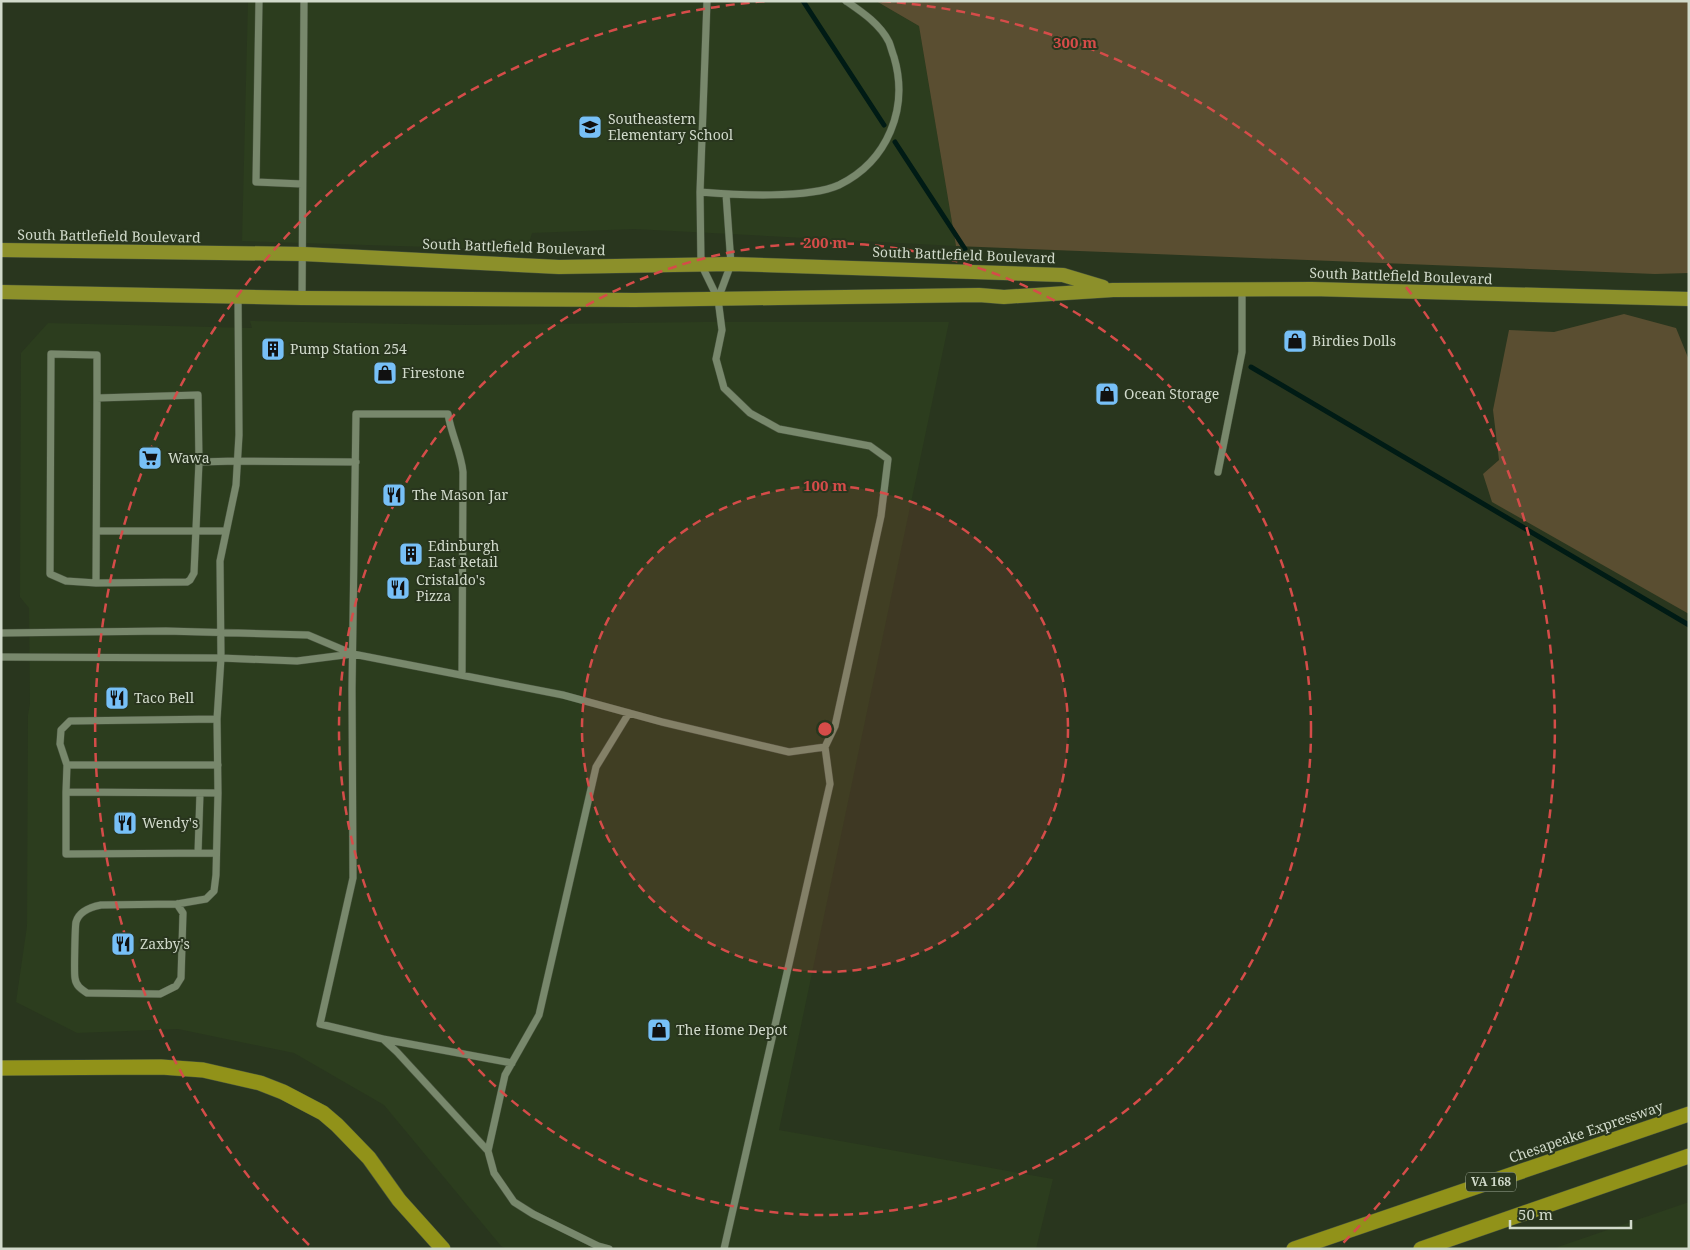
<svg xmlns="http://www.w3.org/2000/svg" width="1690" height="1250" viewBox="0 0 1690 1250" font-family="'Noto Serif',serif">
<style>
.built{fill:#2c3d1e}
.green{fill:#5a4e31}
.lines{fill:none;stroke-linecap:round;stroke-linejoin:round}
.stream{stroke:#001b15;stroke-width:5}
.service-casing{stroke:#47533d;stroke-width:8}
.trunk-casing{stroke:#47533d;stroke-width:15}
.motorway-casing{stroke:#47533d;stroke-width:16}
.service{stroke:#78886c;stroke-width:7}
.trunk{stroke:#8c902a;stroke-width:14}
.motorway{stroke:#919219;stroke-width:15}
.ring{fill:none;stroke:#d54c49;stroke-width:2.5;stroke-dasharray:9 6}
.labels{text-anchor:middle;stroke-width:4;stroke-linejoin:round;paint-order:stroke}
.shield{fill:#29361e;stroke:#9fa997;stroke-width:1}
.shield-label{font-size:12px;font-weight:bold;fill:#d1dacb}
.poi-label{font-size:14px;fill:#d1dacb;stroke:#29361e;text-anchor:start}
.street-label{font-size:14px;fill:#d1dacb;stroke:#29361e}
.centre{fill:#d54c49;stroke:#29361e;stroke-width:2.5}
.ring-label{font-size:15px;text-anchor:middle;font-weight:bold;fill:#d54c49;stroke:#29361e;stroke-width:4;stroke-linejoin:round;paint-order:stroke}
</style>
<rect width="100%" height="100%" fill="#29361e"/>
<!-- built -->
<path class="built" d="M248,1H876L919,26L956,246L634,229L532,233L527,250L242,241Z
M250,321L460,325L703,322H949L779,1130L1053,1179L1036,1249H507L501,1246L384,1105L294,1053L178,1029L77,1033L16,1002L27,926L28,715L30,704L29,608L20,597L21,353L48,323L252,328Z
M1689,1202V1249H1552Z"/>
<!-- green -->
<path class="green" d="M876,1H1689V273L1655,274L956,246L919,26Z
M1624,314L1676,328L1689,360V614L1492,502L1483,474L1499,460L1493,410L1509,330L1554,332Z"/>
<g class="lines">
<!-- stream -->
<path class="stream" d="M803,1L884,125
M895,142L965,249
M1251,367L1689,625"/>
<!-- service casing -->
<g class="service-casing">
<path id="service" d="M259,1L256,182L302,184
M700,192C735,195 808,199 839,185C888,161 909,108 894,57C892,52 891,47 889,42C880,24 862,12 846,1
M302,298L304,1
M718,299L731,264L726,194
M199,462L194,573L190,580L187,582L96,583L66,581L50,574L51,354L97,355V398L198,395L199,462L237,461L356,462
M1218,472L1242,352V290
M97,531H226
M96,583L97,398
M1,633L166,631L308,635L353,654L563,695L662,722L789,752L825,747L835,726L881,516L888,459L870,446L779,429L750,413L724,388L716,359L722,330L718,299L701,264L700,192L707,1
M1,657L221,658L297,661L352,654
M462,675L463,472C461,452 451,434 448,414H356L352,689L353,878L320,1024L383,1039L397,1052L488,1151
M67,765L60,744L61,730L70,721L217,719
M66,792L67,765H218
M198,853L200,793
M216,853L66,854V792L218,793
M177,904L183,913L181,978L176,986L160,994L87,993C81,989 76,986 75,978C74,973 75,927 76,922C79,911 91,907 101,905L177,904L206,899L214,891L216,875L218,793L217,719L221,658L220,561L236,485L239,435L238,296
M383,1039L512,1063
M609,1249L598,1246L533,1214L514,1202L494,1173L488,1151L505,1075L539,1015L596,767L629,713
M724,1249L830,784L825,747"/>
</g>
<!-- trunk casing -->
<g class="trunk-casing">
<path id="trunk" d="M1,250L303,254L559,267L731,264L1063,275L1103,287
M1,292L302,298L635,300L979,295L1004,297L1113,290L1312,289L1689,299"/>
</g>
<!-- motorway casing -->
<g class="motorway-casing">
<path id="motorway" d="M1,1068L161,1067L203,1070L260,1083L283,1092L323,1113L337,1125L369,1158L399,1200L443,1249
M1294,1249L1689,1114
M1421,1249L1689,1156"/>
</g>
<!-- service -->
<use href="#service" class="service"/>
<!-- trunk -->
<use href="#trunk" class="trunk"/>
<!-- motorway -->
<use href="#motorway" class="motorway"/>
</g>
<!-- distance rings -->
<circle cx="825" cy="729" r="243" fill="#d54c49" fill-opacity=".12"/>
<g class="ring">
<circle cx="825" cy="729" r="243"/>
<circle cx="825" cy="729" r="486"/>
<path d="M309 1245A730 730 0 0 1 768 1M882 1A730 730 0 0 1 1341 1245"/>
</g>
<!-- icons -->
<defs>
<g id="school-square" transform="scale(1.25)"><rect x="-9" y="-9" width="18" height="18" rx="4" fill="#77c0f7" stroke="#29361e"/><path d="M0-5L7-2L0 1L-7-2ZM-4 1L0 2.5L4 1V4Q0 6-4 4Z" fill="#111"/></g>
<g id="shop-square" transform="scale(1.25)"><rect x="-9" y="-9" width="18" height="18" rx="4" fill="#77c0f7" stroke="#29361e"/><path d="M-5-2.5h2.3a2.7 3.5 0 0 1 5.4 0H5L5.5 6h-11ZM-1.5-2.5h3a1.5 2.3 0 0 0-3 0Z" fill="#111"/></g>
<g id="building-square" transform="scale(1.25)"><rect x="-9" y="-9" width="18" height="18" rx="4" fill="#77c0f7" stroke="#29361e"/><path d="M-4-6H4V6H1V3H-1V6H-4ZM-2.5-4.3h1.7v1.8h-1.7ZM.8-4.3h1.7v1.8H.8ZM-2.5-1h1.7V.8h-1.7ZM.8-1h1.7V.8H.8Z" fill="#111"/></g>
<g id="supermarket-square" transform="scale(1.25)"><rect x="-9" y="-9" width="18" height="18" rx="4" fill="#77c0f7" stroke="#29361e"/><path d="M-6-5.5h2.5l.6 2H6L4.5 2H-2.5L-4.4-4H-6ZM-1.5 3.2a1.3 1.3 0 1 0 .1 0ZM3 3.2a1.3 1.3 0 1 0 .1 0Z" fill="#111"/></g>
<g id="restaurant-square" transform="scale(1.25)"><rect x="-9" y="-9" width="18" height="18" rx="4" fill="#77c0f7" stroke="#29361e"/><path d="M-5-6h1v4h1v-4h1v4h1v-4h1v5L-1.5 .5V6h-2V.5L-5-1ZM5-6V6H3V1.5H1.5Q1.5-4 5-6Z" fill="#111"/></g>
</defs>
<g fill-rule="evenodd">
<use href="#school-square" x="590" y="127"/>
<use href="#shop-square" x="1295" y="341"/>
<use href="#building-square" x="273" y="349"/>
<use href="#shop-square" x="385" y="373"/>
<use href="#shop-square" x="1107" y="394"/>
<use href="#supermarket-square" x="150" y="458"/>
<use href="#restaurant-square" x="394" y="495"/>
<use href="#building-square" x="411" y="554"/>
<use href="#restaurant-square" x="398" y="588"/>
<use href="#restaurant-square" x="117" y="698"/>
<use href="#restaurant-square" x="125" y="823"/>
<use href="#restaurant-square" x="123" y="944"/>
<use href="#shop-square" x="659" y="1030"/>
</g>
<g class="labels">
<!-- shield labels -->
<rect class="shield" x="1466" y="1172.5" width="50" height="19" rx="4"/>
<g class="shield-label">
<text x="1491" y="1186">VA 168</text>
</g>
<!-- poi labels -->
<g class="poi-label">
<text x="608" y="124">Southeastern<tspan x="608" dy="16">Elementary School</tspan></text>
<text x="1312" y="346">Birdies Dolls</text>
<text x="290" y="354">Pump Station 254</text>
<text x="402" y="378">Firestone</text>
<text x="1124" y="399">Ocean Storage</text>
<text x="168" y="463">Wawa</text>
<text x="412" y="500">The Mason Jar</text>
<text x="428" y="551">Edinburgh<tspan x="428" dy="16">East Retail</tspan></text>
<text x="416" y="585">Cristaldo's<tspan x="416" dy="16">Pizza</tspan></text>
<text x="134" y="703">Taco Bell</text>
<text x="142" y="828">Wendy's</text>
<text x="140" y="949">Zaxby's</text>
<text x="676" y="1035">The Home Depot</text>
</g>
<!-- street labels -->
<g class="street-label">
<text transform="translate(109 236) rotate(1)" y="5">South Battlefield Boulevard</text>
<text transform="translate(514 247) rotate(2)" y="5">South Battlefield Boulevard</text>
<text transform="translate(964 255) rotate(2)" y="5">South Battlefield Boulevard</text>
<text transform="translate(1401 276) rotate(2)" y="5">South Battlefield Boulevard</text>
<text transform="translate(1586 1132) rotate(-19)" y="5">Chesapeake Expressway</text>
</g>
</g>
<circle cx="825" cy="729" r="8" class="centre"/>
<g class="ring-label">
<text x="1075" y="48">300 m</text>
<text x="825" y="248">200 m</text>
<text x="825" y="491">100 m</text>
</g>
<!-- border -->
<rect width="1690" height="1250" fill="none" stroke="#d1dacb" stroke-width="5"/>
<!-- scale -->
<path d="M1510 1220v8h121v-8" fill="none" stroke="#d1dacb" stroke-width="2.5"/>
<text x="1518" y="1220" font-size="15" fill="#d1dacb" stroke="#29361e" stroke-width="4" paint-order="stroke">50 m</text>
</svg>
